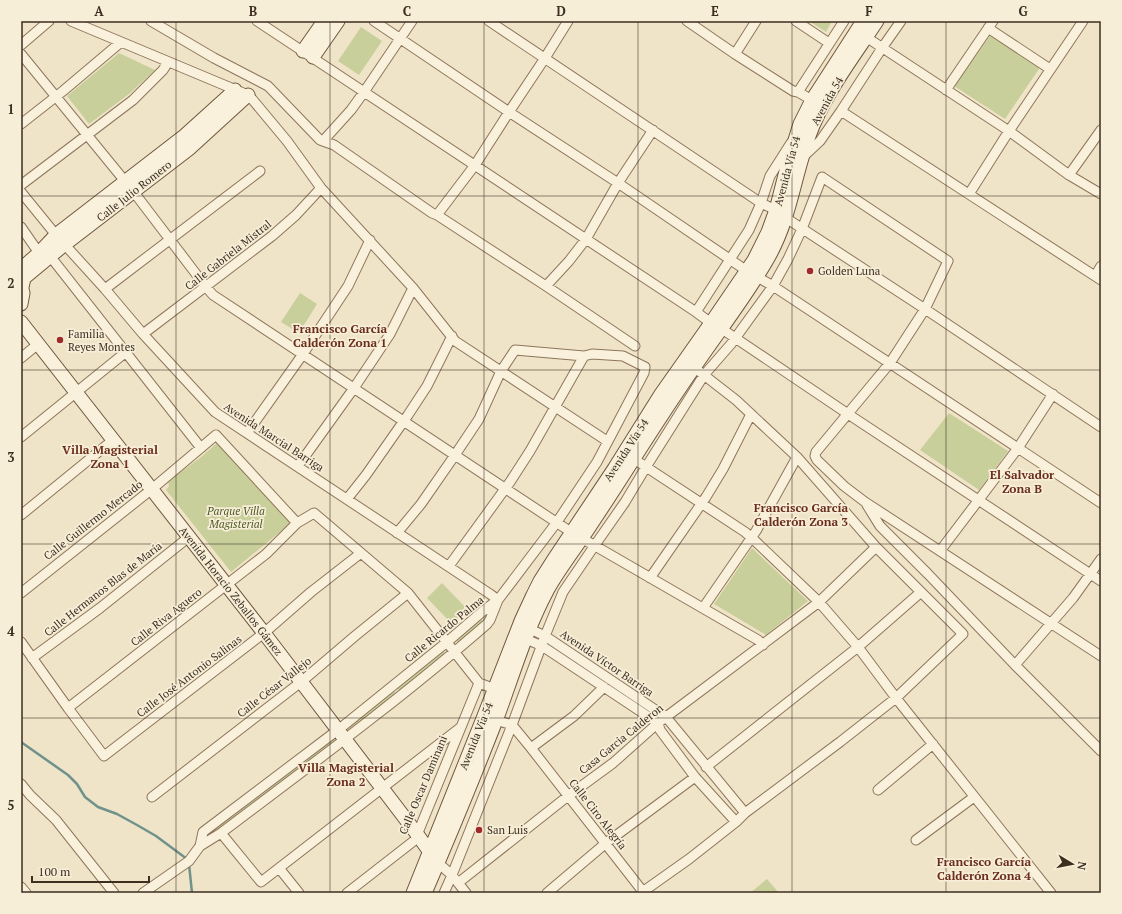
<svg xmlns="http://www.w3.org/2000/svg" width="1122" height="914" viewBox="0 0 1122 914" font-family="'PT Serif',serif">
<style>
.green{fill:#c9cf9b}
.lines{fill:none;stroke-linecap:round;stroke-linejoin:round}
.stream{stroke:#6f938a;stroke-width:2.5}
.street-casing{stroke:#8d765c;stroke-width:11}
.secondary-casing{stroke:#6f573f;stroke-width:15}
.street{stroke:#faf1dc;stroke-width:9}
.secondary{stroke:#faf1dc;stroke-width:13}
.grid{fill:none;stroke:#3d2e20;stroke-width:1;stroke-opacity:0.55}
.poi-dot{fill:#9e2a2b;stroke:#f7eed8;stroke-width:1.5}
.labels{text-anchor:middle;stroke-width:3.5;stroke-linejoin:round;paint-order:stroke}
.street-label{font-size:11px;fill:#3d2e20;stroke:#f7eed8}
.poi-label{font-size:11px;fill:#3d2e20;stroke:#f7eed8;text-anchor:start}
.park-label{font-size:11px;font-style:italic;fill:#4d5a26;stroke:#f7eed8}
.neighbourhood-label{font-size:12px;font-weight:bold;fill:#6b2e1e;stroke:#f7eed8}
.neatline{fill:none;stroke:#3d2e20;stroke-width:1.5}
.grid-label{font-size:13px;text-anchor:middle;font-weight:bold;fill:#3d2e20}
</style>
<rect width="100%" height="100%" fill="#f0e4c8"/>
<!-- green -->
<path class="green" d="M809,21H832L826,32Z
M361,27L382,41L359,75L338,61Z
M992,33L1041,66L1005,119L954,86Z
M119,53L155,70L129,94L89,124L67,96Z
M300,293L317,304L299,333L281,322Z
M949,413L1008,451L979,490L920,450Z
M218,442L291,523L231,572L166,490L169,486L168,481L200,458Z
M752,548L808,601L766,635L714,604Z
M442,583L467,609L452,624L427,598Z
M481,619L483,622L459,644L456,640Z
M443,651L446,654L400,691L396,687Z
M393,690L396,694L350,732L347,728Z
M334,739L336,741L208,837L206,835Z
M767,879L779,893H750Z"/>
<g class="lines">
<!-- stream -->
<path class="stream" d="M21,742L68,775L77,784L85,797L98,807L117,814L137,825L156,836L187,859
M189,864L192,893"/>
<!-- street casing -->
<g class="street-casing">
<path id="street" d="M71,21L248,95L252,99L287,141L321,188L413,288L455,341L607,441
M151,21L214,58L268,86L320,140L334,145L432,213L437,215L546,286L635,346
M257,21L696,312L711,323
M374,21L509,112L618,183L747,271L773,286L1101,503
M489,21L761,203L776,210
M687,21L735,54L793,91L798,92L812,100
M796,21L829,43
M988,28L1050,69
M866,37L1009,131L1069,175L1101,194
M21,45L49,21
M21,54L133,191L206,287L213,295L571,532L758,640L763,645
M735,54L756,21
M946,90L993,21
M798,92L844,21
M841,111L1101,280
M21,124L63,91L121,42
M323,141L351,110L364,92L412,21
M804,156L820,141L841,111L882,48L901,21
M1069,175L1101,130
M21,185L133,100L163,70L168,62
M21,192L56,235L105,289L143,334L215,412L490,594L498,600
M969,194L1009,131L1083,21
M437,215L475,165L509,112L545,58L568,21
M786,218L925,309L1101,427
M21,227L39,253L50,256L201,448
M1095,276L1101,266
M546,286L569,261L586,239L618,183L653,130
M105,289L260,171
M696,312L749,230L761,203L770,176L791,143
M722,329L848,414L1101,581
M143,334L272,236L296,215L321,188
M21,358L38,344
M247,433L303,354L348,286L370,240
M21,437L126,352
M634,459L745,532L752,538L819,602L858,647L896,698L1051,893
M298,466L354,388L390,334L413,288
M347,499L366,475L408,415L427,386L452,336
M867,505L880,526L928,574L1015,665L1101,751
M21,515L113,440
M940,551L1018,448L1053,394
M449,566L510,482L530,451L584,356
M650,578L706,497L723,469L751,414
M21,593L152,489L216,435L297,523
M703,608L756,531L797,457
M530,629L545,636L666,717L745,813
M526,639L542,646L658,723L660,730L695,777L736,822
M21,642L68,708L104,756L264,633L311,592L361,553
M32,658L100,608L189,537
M1015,665L1073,598L1101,559
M68,708L266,554L297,523L314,513L408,593L479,683L495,689
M496,720L512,725L531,748L644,893
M531,748L574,716L604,687
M706,767L858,647L921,592
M21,784L30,795L56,820L114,893
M878,790L933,744
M152,797L301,682L355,636L408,593
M221,833L261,882L461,727
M916,840L974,797
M200,846L203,832L343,726L447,642L483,611L498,600
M438,863L452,875L466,893
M279,868L299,893
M458,883L568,796L613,763L658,723L819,602L876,547
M21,887L26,893
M143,893L189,861L200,846L221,833C311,765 402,698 487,624L490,620L498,600L557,522L597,462L644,373L645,367L623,356L592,354L584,356L515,350L501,371L479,419L455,455L421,504L397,533
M347,893L415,840L479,683
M444,893L452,875L512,725L545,636L563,592L595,545L625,502L646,467L704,375L731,344L773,286L788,259L802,229L822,177L948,261L925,309L890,363L816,452L815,456L817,460L844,486L865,502L1101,656
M547,893L606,843L695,777
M641,893L689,859L736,822L745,813L840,742L896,698L963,634L876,547L797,457L736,400L700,372"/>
</g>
<!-- secondary casing -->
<g class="secondary-casing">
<path id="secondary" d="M303,51L324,21
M313,57L338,21
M21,269L39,253L56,235L183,137L235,90
M21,285L23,293L21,304
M22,287L24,278L65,244L190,148L248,95
M21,322L264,633L417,834L434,858
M413,893L484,716L521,621L533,595L540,581L554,559L614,469L661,394L711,323L754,260L768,232L776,210L788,163L800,124L812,100L863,21
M425,893C450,835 474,777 497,718C513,675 526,630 548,589C561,566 578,545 592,523C626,472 658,419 693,369C718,332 746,297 768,258C790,220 794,177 809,136C823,96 854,56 877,21"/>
</g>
<!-- street -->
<use href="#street" class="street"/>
<!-- secondary -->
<use href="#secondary" class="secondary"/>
</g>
<!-- grid -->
<path class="grid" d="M176,21V893M330,21V893M484,21V893M638,21V893M792,21V893M946,21V893M21,196H1101M21,370H1101M21,544H1101M21,718H1101"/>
<!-- markers -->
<g class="poi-dot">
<circle cx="810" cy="271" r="4"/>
<circle cx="60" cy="340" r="4"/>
<circle cx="479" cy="830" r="4"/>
</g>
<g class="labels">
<!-- street labels -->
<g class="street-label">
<text transform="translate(827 101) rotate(-61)" y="4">Avenida 54</text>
<text transform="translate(787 171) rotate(-75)" y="4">Avenida Vía 54</text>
<text transform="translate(134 191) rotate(-38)" y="4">Calle Julio Romero</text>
<text transform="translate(228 255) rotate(-38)" y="4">Calle Gabriela Mistral</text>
<text transform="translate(274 437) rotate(33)" y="4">Avenida Marcial Barriga</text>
<text transform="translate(626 450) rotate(-57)" y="4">Avenida Vía 54</text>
<text transform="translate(93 520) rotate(-38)" y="4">Calle Guillermo Mercado</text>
<text transform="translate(103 589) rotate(-38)" y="4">Calle Hermanos Blas de María</text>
<text transform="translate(231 591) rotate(52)" y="4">Avenida Horacio Zeballos Gámez</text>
<text transform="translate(166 617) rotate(-38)" y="4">Calle Riva Aguero</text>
<text transform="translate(444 629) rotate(-39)" y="4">Calle Ricardo Palma</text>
<text transform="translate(607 663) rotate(34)" y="4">Avenida Víctor Barriga</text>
<text transform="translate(189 676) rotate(-37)" y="4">Calle José Antonio Salinas</text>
<text transform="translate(274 687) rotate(-38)" y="4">Calle César Vallejo</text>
<text transform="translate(476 736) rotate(-68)" y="4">Avenida Vía 54</text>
<text transform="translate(621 739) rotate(-39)" y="4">Casa Garcia Calderon</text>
<text transform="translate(423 785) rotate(-67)" y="4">Calle Oscar Daminani</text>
<text transform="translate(598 814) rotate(52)" y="4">Calle Ciro Alegría</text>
</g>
<!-- poi labels -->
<g class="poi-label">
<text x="818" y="275">Golden Luna</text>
<text x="68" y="338">Familia<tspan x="68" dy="13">Reyes Montes</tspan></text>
<text x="487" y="834">San Luis</text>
</g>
<!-- park labels -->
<g class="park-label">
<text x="236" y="515">Parque Villa<tspan x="236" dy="13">Magisterial</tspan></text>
</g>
<!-- neighbourhood labels -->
<g class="neighbourhood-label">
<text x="340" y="333">Francisco García<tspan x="340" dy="14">Calderón Zona 1</tspan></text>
<text x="110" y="454">Villa Magisterial<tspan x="110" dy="14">Zona 1</tspan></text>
<text x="1022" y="479">El Salvador<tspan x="1022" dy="14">Zona B</tspan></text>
<text x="801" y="512">Francisco García<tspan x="801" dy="14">Calderón Zona 3</tspan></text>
<text x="346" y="772">Villa Magisterial<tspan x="346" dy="14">Zona 2</tspan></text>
<text x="984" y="866">Francisco García<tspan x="984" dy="14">Calderón Zona 4</tspan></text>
</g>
</g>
<!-- border -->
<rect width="1122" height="914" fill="none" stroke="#f7eed8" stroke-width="44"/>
<!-- north arrow -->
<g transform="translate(1072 864) rotate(100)" stroke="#f7eed8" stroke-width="3" paint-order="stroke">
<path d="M0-3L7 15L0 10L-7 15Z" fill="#3d2e20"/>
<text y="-6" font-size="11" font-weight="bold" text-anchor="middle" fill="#3d2e20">N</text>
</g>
<!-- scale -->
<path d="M32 876v6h117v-6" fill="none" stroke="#3d2e20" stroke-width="2"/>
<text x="38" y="876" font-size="12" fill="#3d2e20" stroke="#f7eed8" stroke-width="3" paint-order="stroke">100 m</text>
<rect x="22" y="22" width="1078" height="870" class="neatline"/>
<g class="grid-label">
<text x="99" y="16">A</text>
<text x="253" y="16">B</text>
<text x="407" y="16">C</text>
<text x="561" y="16">D</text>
<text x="715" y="16">E</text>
<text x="869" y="16">F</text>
<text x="1023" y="16">G</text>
<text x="11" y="114">1</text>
<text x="11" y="288">2</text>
<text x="11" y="462">3</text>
<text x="11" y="636">4</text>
<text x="11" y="810">5</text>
</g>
</svg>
